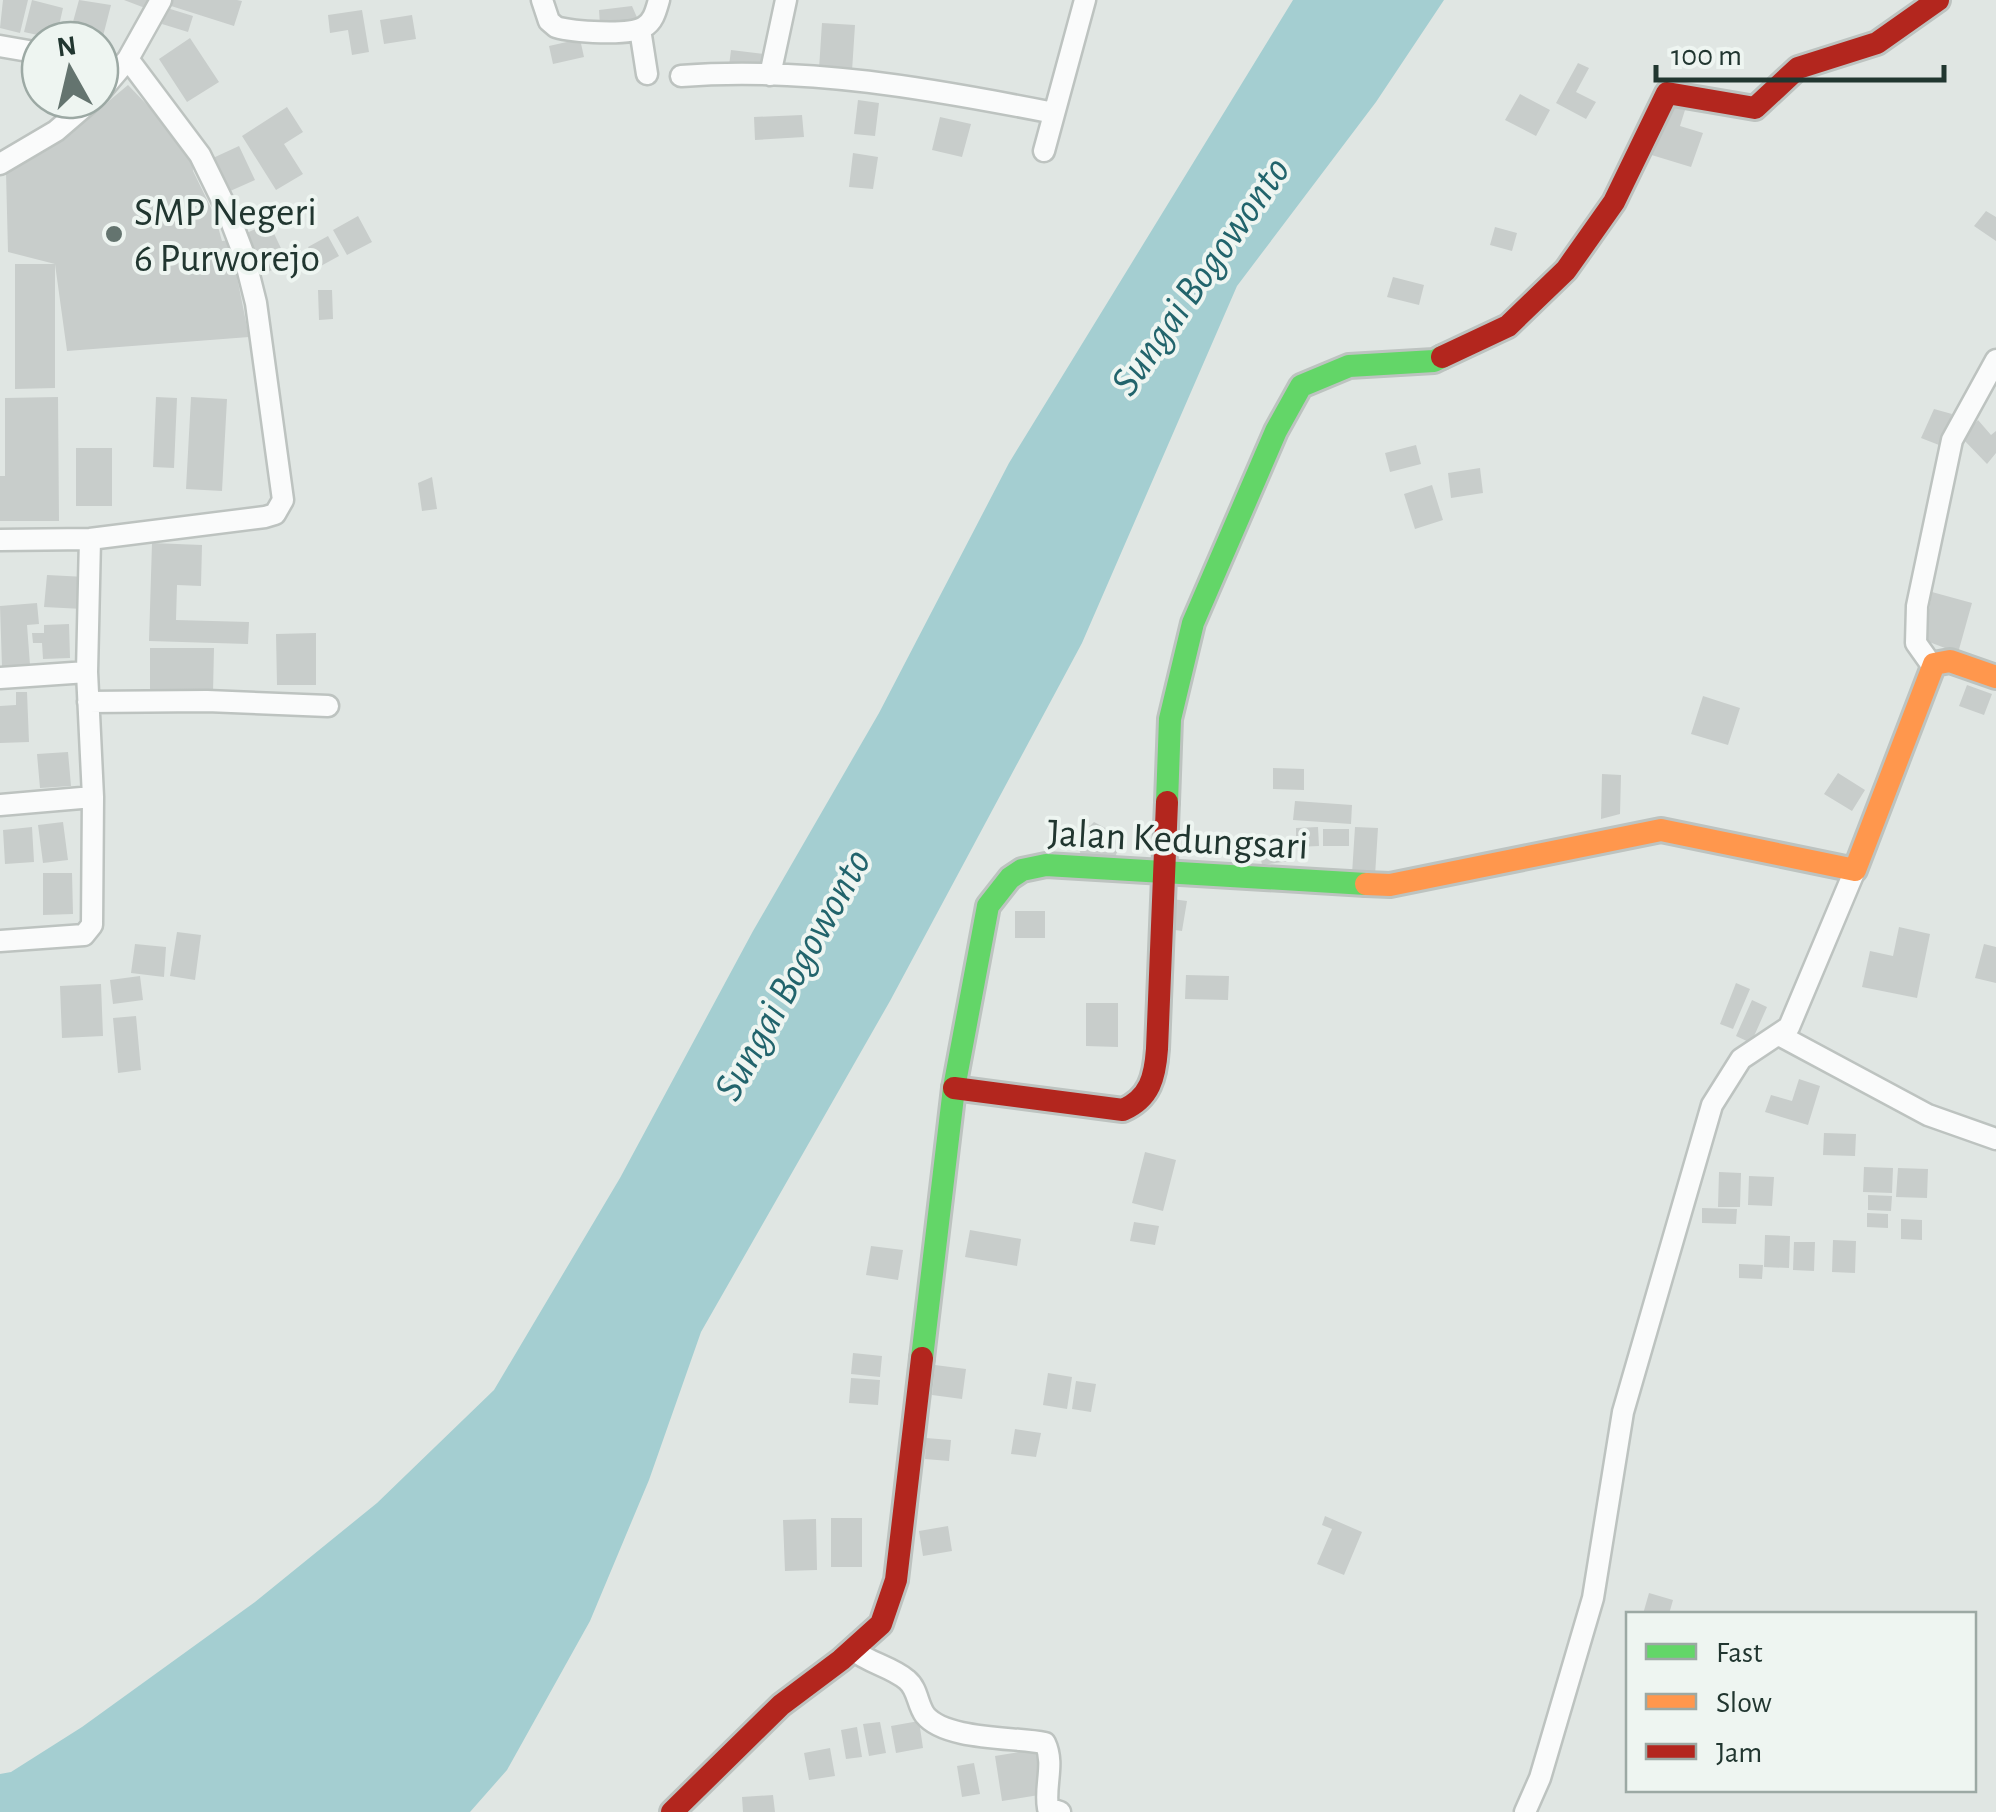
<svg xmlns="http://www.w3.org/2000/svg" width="1996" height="1812" viewBox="0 0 1996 1812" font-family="'Alegreya Sans',sans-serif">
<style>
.water{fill:#a4ced1}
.building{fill:#c8cdcb}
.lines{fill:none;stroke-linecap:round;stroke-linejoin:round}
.street-casing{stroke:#bdc3c0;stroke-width:25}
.fast-casing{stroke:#bdc3c0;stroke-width:28}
.slow-casing{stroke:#bdc3c0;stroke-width:28}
.jam-casing{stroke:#bdc3c0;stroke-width:28}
.street{stroke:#fafbfb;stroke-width:20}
.fast{stroke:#63d668;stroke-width:22}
.slow{stroke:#ff974d;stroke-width:22}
.jam{stroke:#b3261e;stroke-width:22}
.poi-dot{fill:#64746f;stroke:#eef5f1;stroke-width:4}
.labels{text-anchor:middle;stroke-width:8;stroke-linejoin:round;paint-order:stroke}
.poi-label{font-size:40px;fill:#213630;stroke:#eef5f1;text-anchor:start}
.street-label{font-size:40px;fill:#213630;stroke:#eef5f1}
.water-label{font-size:42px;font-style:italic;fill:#22646c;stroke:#eef5f1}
</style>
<rect width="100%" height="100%" fill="#e0e6e3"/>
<!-- water -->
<path class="water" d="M1293,0H1444L1376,102L1237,286L1082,643L890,1001L701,1332L649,1480L590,1621L507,1770L470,1812H0V1774L11,1772L82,1727L255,1602L377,1503L494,1390L620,1178L753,931L879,713L1009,463Z"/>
<!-- building -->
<path class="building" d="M3,0H28L20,33L0,28Z
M32,0L63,8L56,39L24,32Z
M79,0L111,5L102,40H68Z
M124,0H148L145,8Z
M169,0H237L242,1L234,26L168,5Z
M632,6L639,22L600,26L599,10Z
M167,8L193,16L188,32L162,24Z
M362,10L369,52L352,55L348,30L330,33L328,15Z
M412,15L416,39L384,44L380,20Z
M822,23L855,25L852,71L819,69Z
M190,38L219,82L187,102L159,59Z
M580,39L584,57L553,64L549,46Z
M731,50L764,54L762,70L729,66Z
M1578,63L1589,68L1576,92L1596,102L1586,119L1556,103Z
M128,85L153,111L161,110L185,153L192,155L193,171L215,216L222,241L232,240L235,266H229L231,273L236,272L249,337L67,351L55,264V388L15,389V264H55L8,252L6,172L62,141L81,125V121L86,120Z
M1520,94L1550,110L1536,136L1505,120Z
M858,100L879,103L875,136L854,134Z
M1661,103L1685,110L1680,126L1703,133L1691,167L1645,153Z
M287,107L303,132L284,144L303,174L276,190L242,136Z
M802,115L804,137L755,140L754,117Z
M940,117L971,124L962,157L932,150Z
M239,146L255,180L228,192L213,158Z
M853,153L878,157L873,189L849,187Z
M1986,211L1996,217V241L1974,226Z
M358,216L372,242L347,255L333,230Z
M269,223L288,263L261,275L242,235Z
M1495,227L1517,233L1512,251L1490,245Z
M328,236L339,256L319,267L308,247Z
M1393,277L1424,285L1419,305L1387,297Z
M318,290H332L333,319L319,320Z
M58,397L59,521H0V476H5V398Z
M156,397L177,398L174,468L153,467Z
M191,397L227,399L222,491L186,489Z
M1934,409L1952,414L1939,445L1921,438Z
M1978,420L1991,435L1996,431V453L1987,464L1961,437Z
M1416,445L1421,464L1390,472L1385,453Z
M76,448H112V506H76Z
M1480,468L1483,493L1451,498L1448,473Z
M432,477L437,509L422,511L418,483Z
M1432,485L1443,520L1415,529L1404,494Z
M152,543L202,545L201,586L177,585L176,620L249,622L248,644L149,641Z
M47,575L86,577L83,609L44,607Z
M1932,592L1972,603L1958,653L1924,640Z
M37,603L39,624L27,625L30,665L2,667L0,606Z
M69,624L70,658L43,659L42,643H33L32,633H44V625Z
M316,633V685H277L276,634Z
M150,648H214L213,693H150Z
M1967,685L1992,694L1984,715L1959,706Z
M16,692H27L29,742L0,743V706L16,705Z
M1703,696L1740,708L1728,745L1691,734Z
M68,752L71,786L40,788L37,754Z
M1273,768L1304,769V790L1273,789Z
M1838,773L1865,790L1852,811L1824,794Z
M1602,774L1621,775L1620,814L1601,819Z
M1295,801L1352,805L1351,824L1293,820Z
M63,822L68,860L43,863L38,825Z
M1094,822L1122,837L1115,858H1082L1076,840Z
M32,827L34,862L5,864L3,830Z
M1318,827L1319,846L1296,847V828Z
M1355,827L1378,828L1375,876L1352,874Z
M1323,829H1349V846H1323Z
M1286,843L1290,861L1262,865L1259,848Z
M43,873H72L73,914L43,915Z
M1172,899L1187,901L1182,931L1168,929Z
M1015,911H1045V938H1015Z
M1899,927L1930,934L1917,998L1862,987L1870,951L1893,956Z
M177,932L201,935L195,980L170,976Z
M135,944L166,947L164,977L131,973Z
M1984,944L1996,947V983L1975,978Z
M1186,975L1229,976L1228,1000L1185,999Z
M140,976L143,1000L113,1004L110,980Z
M1736,983L1750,989L1733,1029L1720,1024Z
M101,984L103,1036L62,1038L60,986Z
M1752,1000L1767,1007L1751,1043L1736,1036Z
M1086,1003H1118V1047L1086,1046Z
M136,1016L141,1070L118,1073L113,1018Z
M1799,1079L1820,1086L1808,1125L1765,1112L1771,1095L1792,1101Z
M1824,1133L1856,1134L1855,1156L1823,1155Z
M1145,1152L1176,1160L1163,1211L1132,1203Z
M1864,1167L1893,1168L1892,1193L1863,1192Z
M1898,1168L1928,1169L1927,1198L1896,1197Z
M1719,1172L1741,1173L1740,1207H1718Z
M1749,1176L1774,1177L1772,1206L1748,1205Z
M1868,1195L1892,1196L1891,1211L1868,1210Z
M1702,1208L1737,1209L1736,1224L1702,1223Z
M1867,1213L1888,1214V1228L1867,1227Z
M1901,1219L1922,1220V1240L1901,1239Z
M1134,1222L1159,1226L1155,1245L1130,1241Z
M970,1230L1021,1239L1017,1266L965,1257Z
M1765,1235L1790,1236L1789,1268L1764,1267Z
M1833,1240L1856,1241L1855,1273L1832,1272Z
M1794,1242H1815L1814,1271L1793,1270Z
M871,1246L903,1250L898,1280L866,1275Z
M1739,1264L1763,1265L1762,1279L1739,1278Z
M853,1353L882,1356L880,1377L851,1374Z
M935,1365L966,1369L962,1399L932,1395Z
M1048,1373L1072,1377L1067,1409L1043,1405Z
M851,1378L880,1380L878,1405L849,1403Z
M1076,1381L1096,1384L1091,1412L1072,1409Z
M1015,1429L1041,1433L1036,1457L1011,1454Z
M926,1438L951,1440L949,1461L925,1459Z
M1325,1516L1362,1532L1344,1575L1317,1564L1332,1529L1322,1525Z
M831,1518H862V1567H831Z
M816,1519L817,1570L785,1571L783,1520Z
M948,1526L952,1551L923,1556L919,1531Z
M1649,1593L1673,1600L1669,1614H1643Z
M919,1721L923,1748L896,1753L891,1726Z
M880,1722L886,1753L869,1756L863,1724Z
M857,1727L862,1757L846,1759L841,1730Z
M830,1748L835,1776L809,1780L804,1753Z
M1037,1749L1045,1794L1002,1801L995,1756Z
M974,1763L980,1794L962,1797L957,1766Z
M773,1795L775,1812H743L742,1797Z"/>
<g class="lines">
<!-- street casing -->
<g class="street-casing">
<path id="street" d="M542,0L549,21L556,27C573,32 629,36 644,27C654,21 656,10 659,0
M640,29L647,74
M0,46L40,53
M770,75L786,0
M681,76C805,66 932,89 1054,113
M100,92L128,59L161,0
M1044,151L1085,0
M0,164L56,131L92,100
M0,540L90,539L265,517L275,514L283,500L256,303L244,255L226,208L200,155L128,59
M1933,667L1916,643L1917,606L1952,440L1996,360
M0,678L87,672
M88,702L207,701L328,706
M0,805L93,797
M0,941L84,935L92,925L93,797L87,672L90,539
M1779,1035L1928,1115L1996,1139
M853,1650C869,1663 892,1667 907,1680C918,1689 917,1704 925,1715C945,1740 1013,1737 1045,1743C1055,1764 1044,1786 1048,1808L1060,1812
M1525,1812L1540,1778L1593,1598L1623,1412L1712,1105L1741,1059L1789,1027L1855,870"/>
</g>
<!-- fast casing -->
<g class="fast-casing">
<path id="fast" d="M1167,802L1170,719L1193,623L1276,431L1301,386L1349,366L1434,361L1442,357
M922,1358L954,1088L988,906L1010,878L1022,870L1046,865L1366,884"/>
</g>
<!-- slow casing -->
<g class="slow-casing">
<path id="slow" d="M1366,884L1390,885L1661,830L1855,870L1934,664L1950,661L1996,677"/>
</g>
<!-- jam casing -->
<g class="jam-casing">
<path id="jam" d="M1442,357L1508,326L1566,270L1614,202L1667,93L1755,108L1798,68L1877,43L1938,0
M954,1088L1123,1110C1150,1098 1155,1077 1157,1049L1167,802
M672,1812L781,1705L841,1660L881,1624L896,1580L922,1358"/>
</g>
<!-- street -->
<use href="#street" class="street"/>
<!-- fast -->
<use href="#fast" class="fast"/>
<!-- slow -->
<use href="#slow" class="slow"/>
<!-- jam -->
<use href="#jam" class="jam"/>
</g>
<!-- markers -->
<circle class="poi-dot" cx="114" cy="234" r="10"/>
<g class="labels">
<!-- poi labels -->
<g class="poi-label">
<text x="134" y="225">SMP Negeri<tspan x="134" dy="46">6 Purworejo</tspan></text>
</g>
<!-- street labels -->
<g class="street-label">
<text transform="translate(1178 838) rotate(3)" y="14">Jalan Kedungsari</text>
</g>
<!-- water labels -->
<g class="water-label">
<text transform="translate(1199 275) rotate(-55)" y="15">Sungai Bogowonto</text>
<text transform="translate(791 974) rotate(-61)" y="15">Sungai Bogowonto</text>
</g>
</g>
<!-- legend -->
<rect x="1626" y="1612" width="350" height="180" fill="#eef5f1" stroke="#9ca9a4" stroke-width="2.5"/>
<rect x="1646" y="1644" width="50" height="15" fill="#63d668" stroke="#9ca9a4" stroke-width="2.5"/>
<text x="1716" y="1662" font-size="30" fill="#213630">Fast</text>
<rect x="1646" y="1694" width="50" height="15" fill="#ff974d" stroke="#9ca9a4" stroke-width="2.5"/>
<text x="1716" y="1712" font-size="30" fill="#213630">Slow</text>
<rect x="1646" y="1744" width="50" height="15" fill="#b3261e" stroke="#9ca9a4" stroke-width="2.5"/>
<text x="1716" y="1762" font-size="30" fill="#213630">Jam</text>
<!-- north arrow -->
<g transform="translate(70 70) rotate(352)"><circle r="48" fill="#eef5f1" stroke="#9ca9a4" stroke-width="2.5"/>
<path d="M0-8L18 38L0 25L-18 38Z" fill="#64746f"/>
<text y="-15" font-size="28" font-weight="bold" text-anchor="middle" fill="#213630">N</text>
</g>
<!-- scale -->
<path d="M1656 65v15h288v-15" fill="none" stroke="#213630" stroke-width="5"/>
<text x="1671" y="65" font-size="30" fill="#213630" stroke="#eef5f1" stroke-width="8" paint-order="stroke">100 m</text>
</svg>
